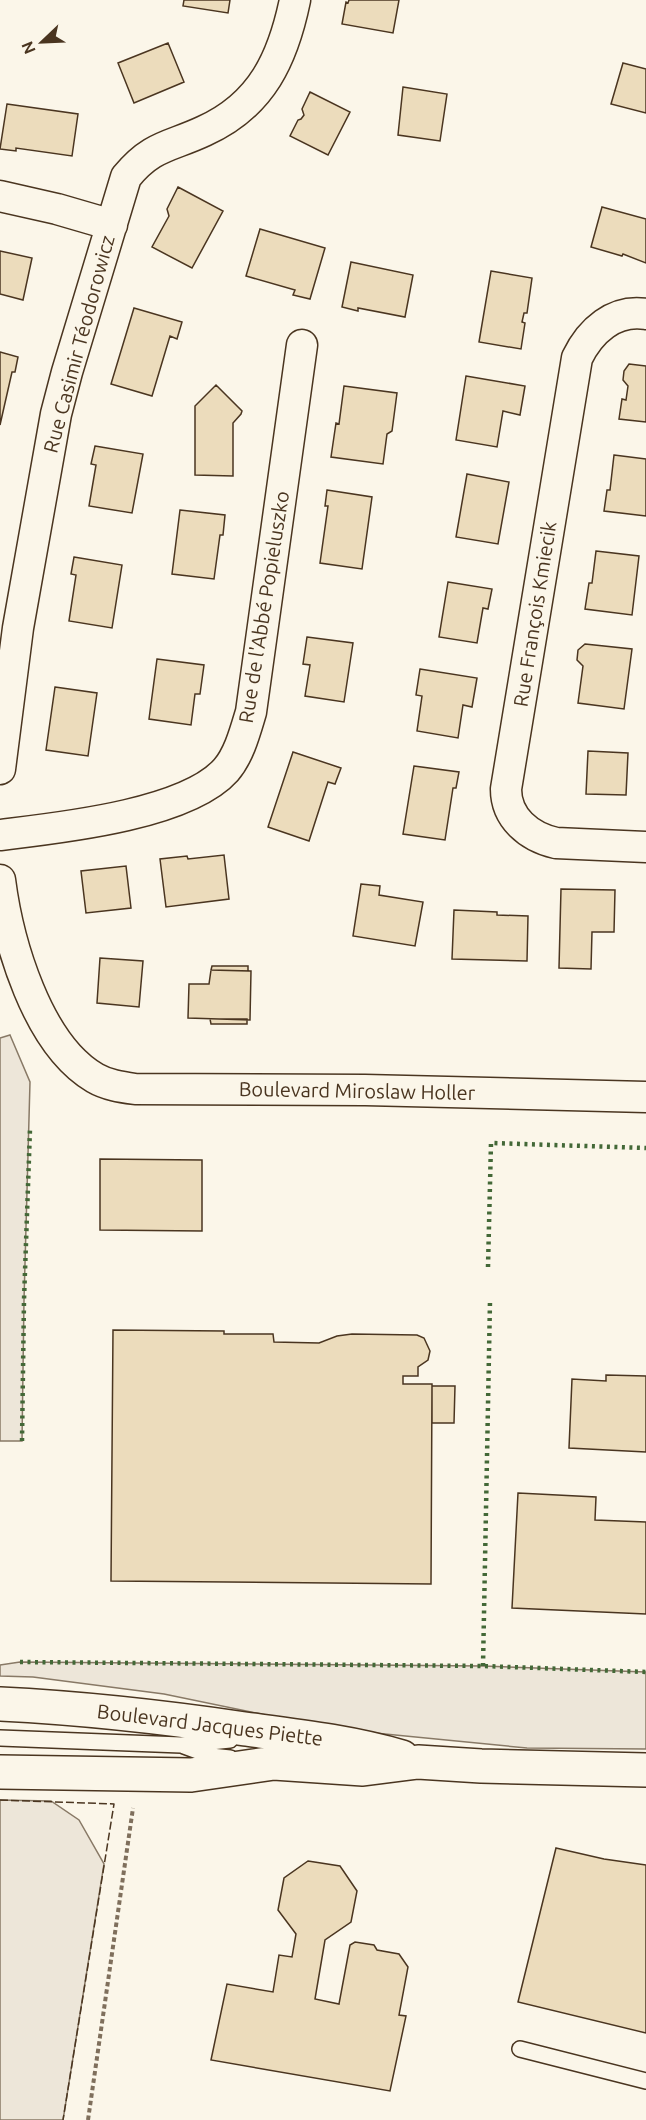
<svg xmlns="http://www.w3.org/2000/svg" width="646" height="2120" viewBox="0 0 646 2120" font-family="Ubuntu,sans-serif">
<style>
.green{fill:#ede6d9;stroke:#887966;stroke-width:1.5}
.building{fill:#ecdcbc;stroke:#4a3520;stroke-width:1.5}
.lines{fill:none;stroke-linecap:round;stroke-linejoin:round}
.lane-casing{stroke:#4a3520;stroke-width:18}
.street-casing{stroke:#4a3520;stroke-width:33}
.secondary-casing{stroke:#4a3520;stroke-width:36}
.path{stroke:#7f6f5c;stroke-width:4;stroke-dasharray:4.5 3;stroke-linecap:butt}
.lane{stroke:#fbf6e9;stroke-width:15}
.street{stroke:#fbf6e9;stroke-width:30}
.secondary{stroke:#fbf6e9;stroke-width:33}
.hedge{stroke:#436837;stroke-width:4.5;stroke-dasharray:3 4.5;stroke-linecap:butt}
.fence{stroke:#4a3520;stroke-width:1.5;stroke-dasharray:8 3;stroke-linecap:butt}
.labels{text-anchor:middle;stroke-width:4.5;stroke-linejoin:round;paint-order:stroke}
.street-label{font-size:20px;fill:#4a3520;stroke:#fbf6e9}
</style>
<rect width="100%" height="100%" fill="#fbf6e9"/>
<!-- green -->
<path class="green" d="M10,1035L30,1082L24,1300L22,1441H0V1038Z
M20,1662L483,1666L646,1672V1749L527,1748L334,1729L164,1694L33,1677L0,1676V1665Z
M0,1800L51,1801L79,1820L104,1864L63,2120H0Z"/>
<!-- building -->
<path class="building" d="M184,0H230L228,13L183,6Z
M349,0H399L393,33L342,24L346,2L348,3Z
M168,43L184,82L134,103L118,63Z
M623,63L646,69V113L611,104Z
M403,87L447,94L440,141L398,135Z
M310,92L350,112L328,155L290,136L298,120L301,119L304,115L302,109Z
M7,104L78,114L72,156L16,148V151L0,149Z
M178,187L223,211L192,268L152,247L169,216L167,209Z
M602,207L646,219V263L623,254L622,256L591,247Z
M260,229L325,248L310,299L293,295L295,290L246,276Z
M0,251L32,258L23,300L0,294Z
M351,262L413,275L405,317L358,308V311L342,307Z
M491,271L532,278L527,313H524L522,322L525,323L521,349L479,342Z
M134,308L182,322L177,339L170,336L152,396L111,384Z
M0,352L18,357L15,372H12L0,425Z
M629,364L646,366V422L619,419L622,399L626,400L628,386L623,380L624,371Z
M466,376L525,386L520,415L503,411L497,447L456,440Z
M216,385L242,411L241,414L233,423V476L195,475V406Z
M344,386L397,393L392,431L387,434L383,464L331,457L336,423L339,424Z
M95,446L143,454L132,513L89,506L96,465L91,464Z
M614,455L646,459V516L604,511L607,490H610Z
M467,474L509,482L498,544L456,537Z
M327,490L372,497L362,569L320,563L328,506H325Z
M180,510L225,515L223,535H220L214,579L172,574Z
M596,551L639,556L632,615L585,609L589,583H592Z
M74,557L122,565L112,628L69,621L76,575L71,574Z
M448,582L492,589L488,609L483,608L477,643L439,637Z
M307,637L353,643L344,702L305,696L310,665L303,664Z
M585,644L632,649L624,709L578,703L583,666L577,660L578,650Z
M157,659L204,665L200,694H195L191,725L149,719Z
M420,669L477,678L472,707L463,705L458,738L417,731L422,696L416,695Z
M55,687L97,693L88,756L46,750Z
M588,751L628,753L626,795L586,794Z
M293,752L341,768L335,784L328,782L309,841L268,827Z
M414,766L459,772L456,788H453L445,840L403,834Z
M224,855L229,899L166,907L160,859L187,856L188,859Z
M126,866L131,908L86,913L81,871Z
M361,884L380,886L379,895L423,902L415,946L353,936Z
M561,889L615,890L614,932H592L591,969L559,968Z
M454,910L497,912V915L528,916L527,961L452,959Z
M100,958L143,961L139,1007L97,1003Z
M212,966H248V971L211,970Z
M211,970L251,971L250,1020L188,1018L189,984H209Z
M210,1019H247V1024H211Z
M100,1159L202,1160V1231L100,1230Z
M113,1330L224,1331V1334H273L274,1342L319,1343L337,1336L352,1334L417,1335L424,1338L430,1351L428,1360L418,1367V1376H403V1384H432L431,1584L111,1581Z
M606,1375L646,1376V1452L569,1448L572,1379L606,1381Z
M432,1386H455L454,1423H432Z
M518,1493L596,1497L595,1520L646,1522V1614L512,1608Z
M556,1848L604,1859L646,1865V2033L518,2002Z
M308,1861L340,1866L357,1891L351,1922L325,1940L315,1999L339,2004L350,1945L355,1942L374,1945L377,1950L399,1954L408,1967L399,2015L406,2016L390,2091L211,2060L227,1984L273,1992L279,1955L292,1957L296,1934L278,1910L284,1878Z"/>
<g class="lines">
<!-- lane casing -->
<g class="lane-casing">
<path id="lane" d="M0,1738L181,1745L230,1740
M184,1746L211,1756L230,1758
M520,2049L646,2081"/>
</g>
<!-- street casing -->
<g class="street-casing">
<path id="street" d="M0,196L57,209L112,225
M646,314C614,309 590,331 577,358L506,789C506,818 529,837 556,843L646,847
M0,769L18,628L56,414L67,372L126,177C152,145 170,147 204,131C262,105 283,58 295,0
M0,835C58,828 186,815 226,770C239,755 245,732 251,712L302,345
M0,880C8,942 37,1044 95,1078C107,1085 121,1087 135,1089L365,1090L646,1097"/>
</g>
<!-- secondary casing -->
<g class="secondary-casing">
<path id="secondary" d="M0,1704C82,1708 163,1717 245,1729C298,1736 351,1742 402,1757
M0,1772L191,1775L274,1763L363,1769L418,1762L481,1766L646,1770"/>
</g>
<!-- path -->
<path class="path" d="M88,2120L133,1808"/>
<!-- lane -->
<use href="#lane" class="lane"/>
<!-- street -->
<use href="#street" class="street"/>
<!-- secondary -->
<use href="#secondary" class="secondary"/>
<!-- hedge -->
<path class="hedge" d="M488,1267L491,1143L646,1148
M22,1441L24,1300L30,1129
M20,1662L483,1666L646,1672
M483,1666L490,1301"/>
<!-- fence -->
<path class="fence" d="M0,1800L114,1804L63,2120"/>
</g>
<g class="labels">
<!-- street labels -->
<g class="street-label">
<text transform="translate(79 344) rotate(-75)" y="7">Rue Casimir Téodorowicz</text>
<text transform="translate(264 607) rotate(-81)" y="7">Rue de l'Abbé Popieluszko</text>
<text transform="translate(535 614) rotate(-81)" y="7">Rue François Kmiecik</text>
<text transform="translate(357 1091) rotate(1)" y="7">Boulevard Miroslaw Holler</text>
<text transform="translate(210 1725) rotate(7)" y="7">Boulevard Jacques Piette</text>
</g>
</g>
<!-- north arrow -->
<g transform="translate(42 42) rotate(247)" stroke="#fbf6e9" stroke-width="4.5" paint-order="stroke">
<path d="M0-4.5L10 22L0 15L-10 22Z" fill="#4a3520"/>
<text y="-9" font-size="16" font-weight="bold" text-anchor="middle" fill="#4a3520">N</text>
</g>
</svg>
